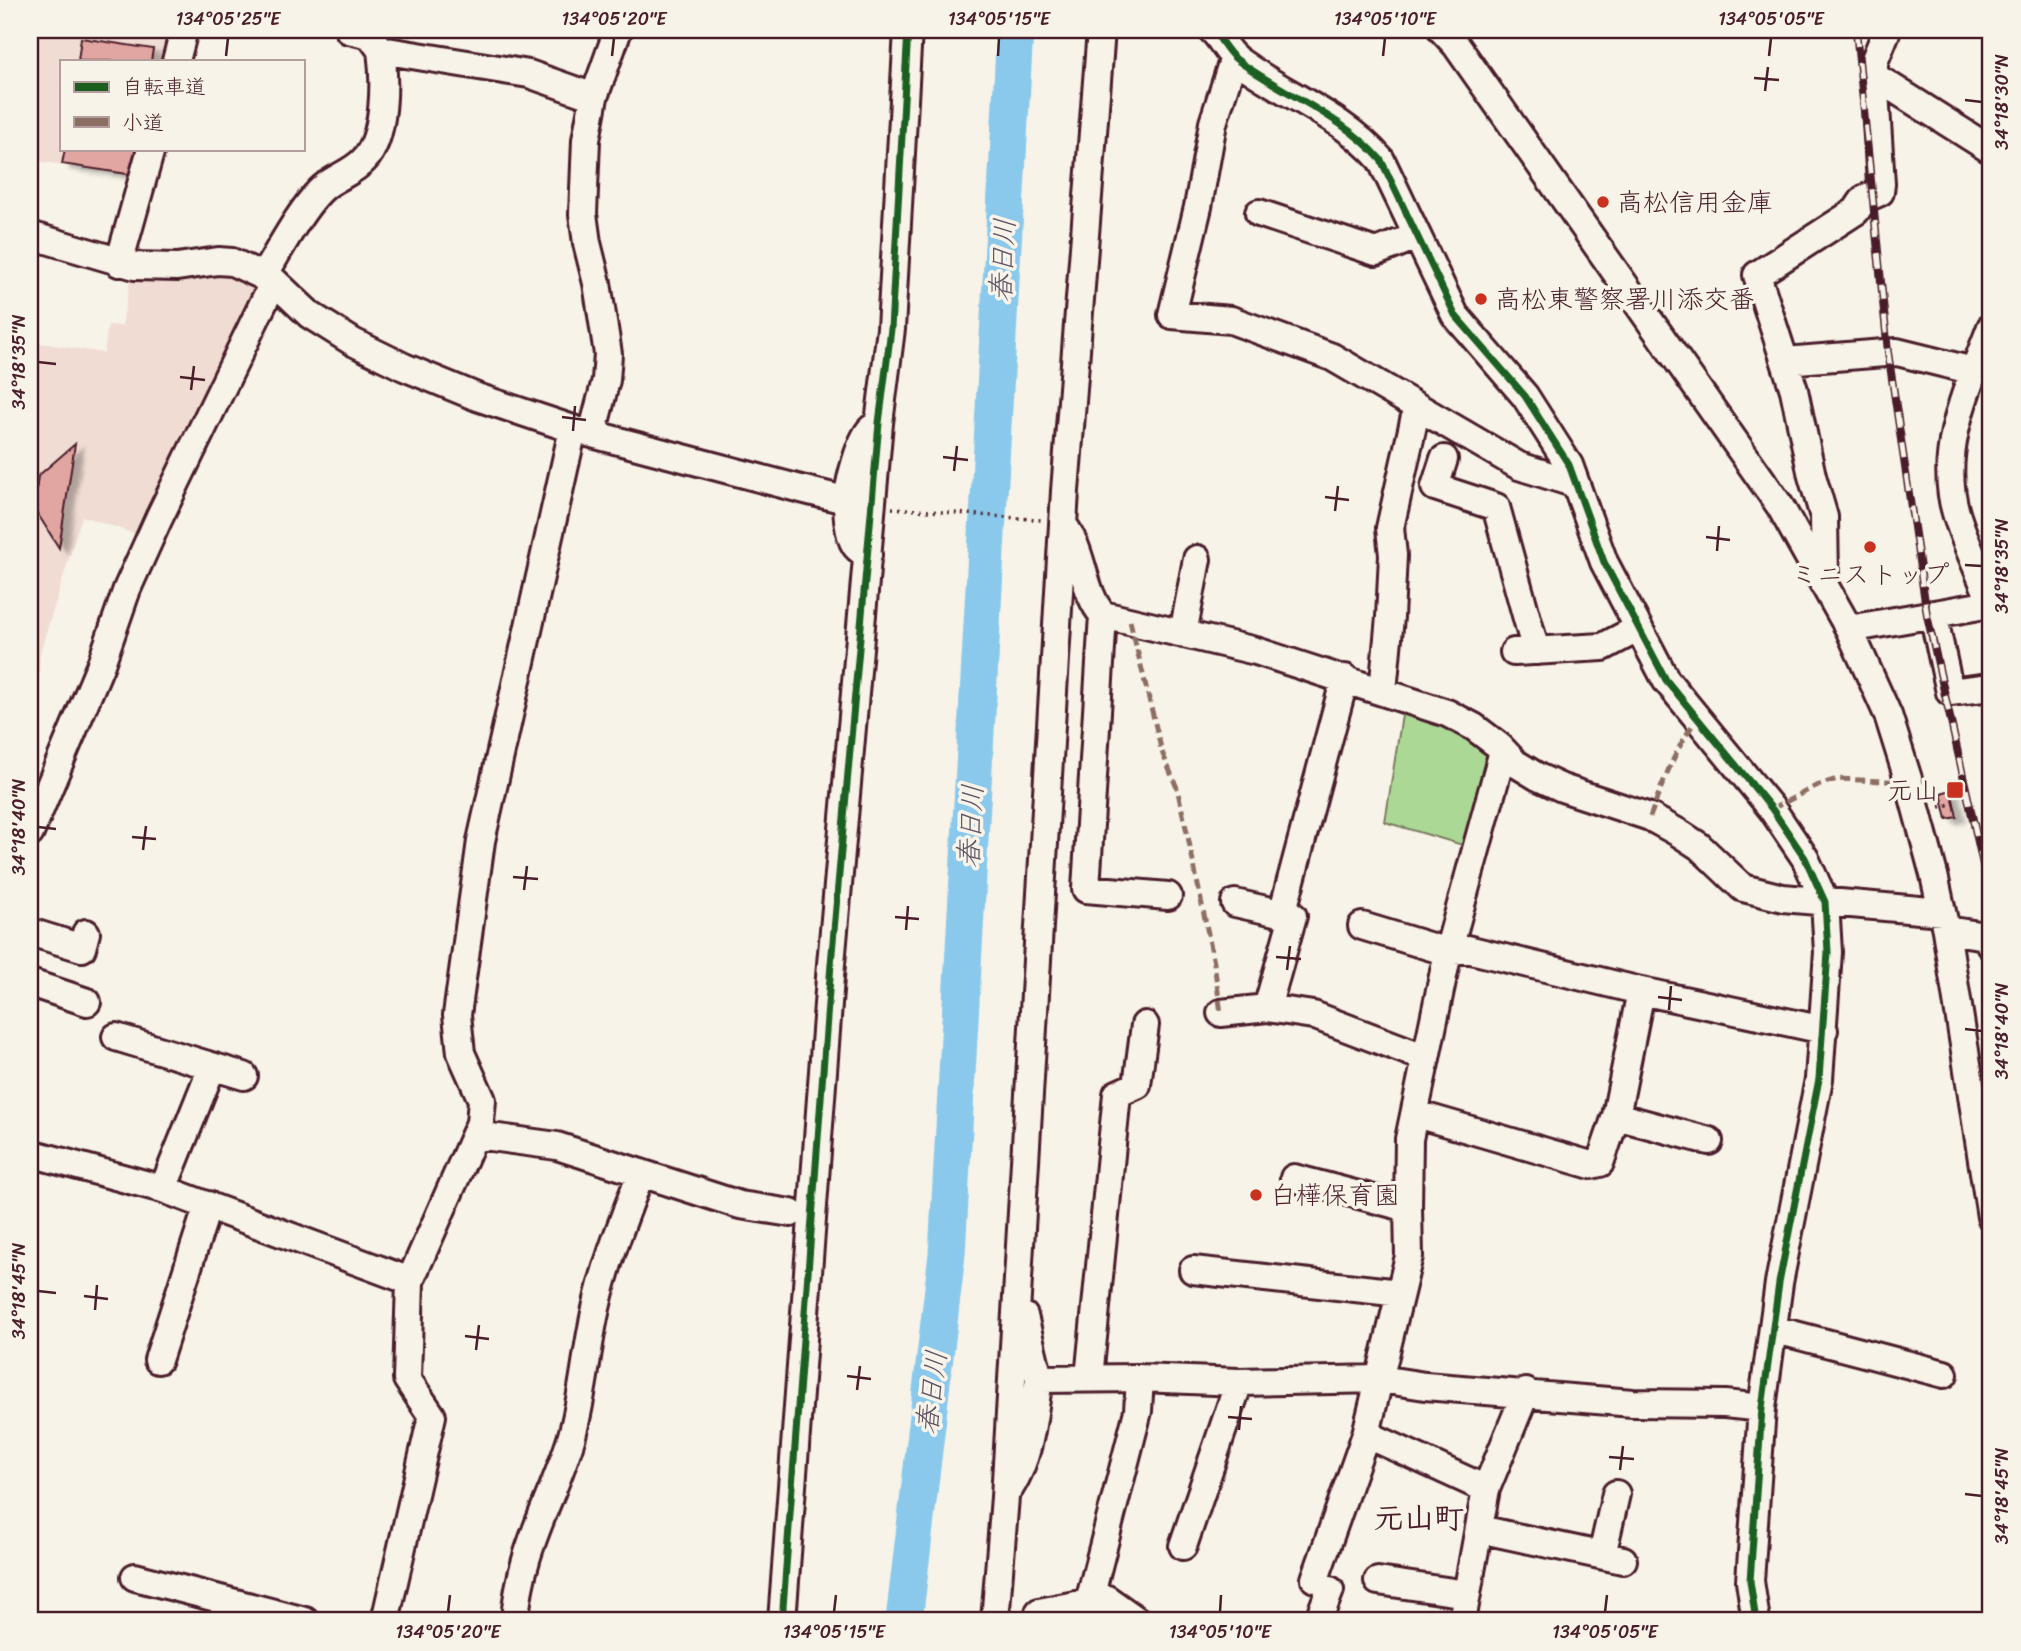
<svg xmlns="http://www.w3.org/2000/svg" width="2021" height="1651" viewBox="0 0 2021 1651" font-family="Sriracha,'Klee One',sans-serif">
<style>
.built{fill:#f0dcd3}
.green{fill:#acd896;stroke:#7b7c60;stroke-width:2}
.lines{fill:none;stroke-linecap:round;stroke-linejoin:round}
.river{stroke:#8ac9eb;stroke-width:37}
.building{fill:#e1a6a1;stroke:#4a1f2b;stroke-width:2;filter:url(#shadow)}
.minor-casing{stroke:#4a1f2b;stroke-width:32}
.path{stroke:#4a1f2b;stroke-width:3.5;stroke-dasharray:2 5;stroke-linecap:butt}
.minor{stroke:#f7f3e8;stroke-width:26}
.rail-casing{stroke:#4a1f2b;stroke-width:8}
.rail{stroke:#f7f3e8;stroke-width:5;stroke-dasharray:16;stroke-linecap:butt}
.quiet{stroke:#8d6e63;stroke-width:5;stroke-dasharray:10 5;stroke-linecap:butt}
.cycleway-casing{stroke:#f7f3e8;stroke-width:11}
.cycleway{stroke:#1b5e20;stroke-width:7}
.ticks{fill:none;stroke:#4a1f2b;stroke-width:2.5}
.poi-dot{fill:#c8321e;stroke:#f7f3e8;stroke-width:2.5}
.labels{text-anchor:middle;stroke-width:7;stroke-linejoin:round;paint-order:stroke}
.poi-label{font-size:26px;fill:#4a1f2b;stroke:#f7f3e8;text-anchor:start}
.water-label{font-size:28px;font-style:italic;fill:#5d5265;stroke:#f7f3e8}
.quarter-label{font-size:30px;font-weight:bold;fill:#4a1f2b;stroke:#f7f3e8}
.neatline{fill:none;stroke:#4a1f2b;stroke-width:2.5}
.ticks-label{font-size:18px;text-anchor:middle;fill:#4a1f2b}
</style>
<defs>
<filter id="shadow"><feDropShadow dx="8" dy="4.5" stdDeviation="2" flood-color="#0004"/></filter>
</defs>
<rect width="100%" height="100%" fill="#f7f3e8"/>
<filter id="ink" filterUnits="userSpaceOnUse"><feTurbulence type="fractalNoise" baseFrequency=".0143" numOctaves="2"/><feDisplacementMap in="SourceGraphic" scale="14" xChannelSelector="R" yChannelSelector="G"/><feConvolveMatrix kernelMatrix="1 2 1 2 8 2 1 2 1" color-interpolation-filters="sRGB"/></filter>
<g filter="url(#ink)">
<!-- built -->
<path class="built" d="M30,30H174L166,61H61V149H143L135,176L30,160Z
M217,271L261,283L141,536L82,516L40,653L39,680L30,681V371L33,372L34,342L104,353L108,325L122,326L131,274L164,280Z"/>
<!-- green -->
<path class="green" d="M1403,709L1481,739L1490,756L1466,846L1385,822Z"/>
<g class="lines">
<!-- river -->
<path class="river" d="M904,1621L947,1254L1015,30"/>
</g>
<!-- building -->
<path class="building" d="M81,38L153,49L151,61H78Z
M65,149H138L134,175L62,164Z
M75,444L59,548L34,508L38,476Z
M1951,790L1957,817L1947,819L1941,793Z"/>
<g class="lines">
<!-- minor casing -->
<g class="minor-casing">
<path id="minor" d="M349,30L370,35L381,50L529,74L594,97
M1212,30C1221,38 1226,51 1236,59C1283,95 1341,114 1381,160L1455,315L1525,396L1569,465L1604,562L1666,680L1772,809L1805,858L1825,902L1828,952L1819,1079L1779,1283L1762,1408L1750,1581L1756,1621
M1442,30L1456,45L1780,506L1849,629L1888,715L1909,782L1934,875L1946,930L1991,1217
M1887,30L1874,62V76L1991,150
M1234,57L1213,123L1198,207L1172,315L1231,320L1332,357L1519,466L1576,484
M176,61L184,30
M1259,213L1376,252L1417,236
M30,235L135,266L177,267L218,261L232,262L274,281L310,315L353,342L404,367L477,397L573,429L797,488L837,498L847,497
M119,263L151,149
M263,277C278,252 303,205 324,187C336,177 353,172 364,160C386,137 385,80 381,50
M1991,327C1969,386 1937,449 1956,513C1965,543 1980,573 1991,602
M1785,361L1897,352L1974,371
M592,434L606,380L608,354L597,283L587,243L583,214L586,140L594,97L618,30
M1444,459L1435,487L1496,507L1536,651
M1065,527C1084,554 1083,593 1103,615L1256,651L1447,713L1474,727L1499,746L1515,763L1538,777L1562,788L1650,817L1679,833L1699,846L1743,888L1783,898L1942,912
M868,555C863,552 858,550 855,545C848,534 846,508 848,496C850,480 860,438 872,428
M1825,580L1824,517L1812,476L1794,390L1757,275L1856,211L1864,199L1880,192L1881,184L1874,76
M1933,614L1950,692L1991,687
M1103,615L1086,889L1168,896
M1849,629L1991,604
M1183,634L1197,559
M1514,652L1603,647L1639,628
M1383,691L1390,617L1393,555L1390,528L1417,407
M30,833L101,664L127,589L159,518L274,281
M1235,903L1293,916L1267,1008
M1282,914L1345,678
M1362,926L1448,952L1467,949L1641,991L1824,1030
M1946,930L1986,936L1991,946
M30,932L82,948L86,933
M30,983L87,1002
M1221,1013L1267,1008L1313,1015L1426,1058L1409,1139L1408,1208
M116,1037L244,1076
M1426,1058L1448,952L1503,751
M1416,1114L1591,1165L1600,1163L1616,1116L1641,991
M1616,1116L1709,1141
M476,1135L557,1146L740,1205L791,1213
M30,1153L163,1189L410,1281
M1294,1178L1408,1208L1409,1256L1366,1434L1315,1579
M163,1189L212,1067
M1193,1270L1400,1293
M1024,1316L1039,1379
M1773,1329L1944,1374
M158,1360L208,1205
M1089,1378L1117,1094L1137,1085L1145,1025
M1366,1434L1486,1489
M1010,1488C1031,1455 1033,1416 1039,1379L1140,1378L1239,1382L1380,1379L1425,1386L1633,1403L1725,1404L1762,1408
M1479,1529L1623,1560
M1183,1546L1239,1382
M1602,1555L1616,1494
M135,1577L305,1621
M1378,1581L1467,1594
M1089,1602L1138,1411L1140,1378
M385,1621L432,1416L407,1379L410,1281L480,1123L482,1100L461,1053L457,1015L481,841L573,429
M515,1621C519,1551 551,1503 571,1439C584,1395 586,1349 597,1304C607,1259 625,1216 641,1173
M782,1621L831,964L879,423L891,329L908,30
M995,1621L1005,1497L1065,491L1101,30
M1038,1621L1039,1612L1107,1599L1138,1621
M1318,1621L1330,1590
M1462,1621L1486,1489L1526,1392"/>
</g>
<!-- path -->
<path class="path" d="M892,508L1042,520
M1940,807L1954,803"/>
<!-- minor -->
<use href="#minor" class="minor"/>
<!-- rail casing -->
<g class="rail-casing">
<path id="rail" d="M1856,30L1888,352L1927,615L1991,900"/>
</g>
<!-- rail -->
<use href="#rail" class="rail"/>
<!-- quiet -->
<path class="quiet" d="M1130,621L1162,752L1177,788L1187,832L1214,963L1221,1013
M1772,809L1816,786L1837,779L1909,782
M1650,817C1663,782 1675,749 1697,719"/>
<!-- cycleway casing -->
<g class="cycleway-casing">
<path id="cycleway" d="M1212,30C1221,38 1226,51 1236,59C1283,95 1341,114 1381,160L1455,315L1525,396L1569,465L1604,562L1666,680L1772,809L1805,858L1825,902L1828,952L1819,1079L1779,1283L1762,1408L1750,1581L1756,1621
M782,1621L831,964L879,423L891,329L908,30"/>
</g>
<!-- cycleway -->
<use href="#cycleway" class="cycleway"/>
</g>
</g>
<!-- ticks -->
<path class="ticks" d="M226,56L228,38M612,56L614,38M998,56L999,38M1383,56L1385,38M1769,56L1771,38M1754,78L1779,80M1765,91L1768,67M1965,100L1982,102M38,362L56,364M180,377L205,380M191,390L194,366M562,417L586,420M573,431L575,406M943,457L968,460M954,471L957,446M1325,497L1349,500M1335,511L1338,486M1706,537L1730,540M1717,551L1719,526M1965,565L1982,566M38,827L56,829M132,837L156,839M143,850L146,826M513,877L538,879M524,890L527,866M895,917L919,919M906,930L908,906M1276,957L1301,959M1287,970L1290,946M1658,997L1682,1000M1669,1010L1671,986M1965,1029L1982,1031M38,1291L56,1293M84,1296L108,1299M95,1310L97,1285M465,1336L489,1339M476,1350L479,1325M847,1376L871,1379M857,1390L860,1366M1228,1417L1252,1419M1239,1430L1241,1406M1609,1457L1634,1459M1620,1470L1623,1446M1965,1494L1982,1496M448,1612L450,1595M834,1612L836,1595M1220,1612L1221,1595M1605,1612L1607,1595"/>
<!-- markers -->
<g class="poi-dot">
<circle cx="1603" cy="202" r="7"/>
<circle cx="1481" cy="299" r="7"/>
<circle cx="1870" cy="547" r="7"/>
<rect x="1946" y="781" width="18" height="18" rx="3.5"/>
<circle cx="1256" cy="1195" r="7"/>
</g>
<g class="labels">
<!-- poi labels -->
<g class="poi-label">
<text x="1617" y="211">高松信用金庫</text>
<text x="1495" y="308">高松東警察署川添交番</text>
<text x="1870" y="583" text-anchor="middle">ミニストップ</text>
<text x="1939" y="799" text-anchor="end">元山</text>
<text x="1270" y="1204">白樺保育園</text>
</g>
<!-- water labels -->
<g class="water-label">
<text transform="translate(1002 260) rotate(-87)" y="10">春日川</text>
<text transform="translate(970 826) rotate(-87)" y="10">春日川</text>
<text transform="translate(931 1392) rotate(-83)" y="10">春日川</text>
</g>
<!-- quarter labels -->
<g class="quarter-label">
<text x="1419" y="1528">元山町</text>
</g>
</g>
<!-- margin -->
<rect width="2021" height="1651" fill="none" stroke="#f7f3e8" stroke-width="77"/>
<!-- legend -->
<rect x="60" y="60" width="245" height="91" fill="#f7f3e8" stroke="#b29e9c" stroke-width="2"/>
<rect x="74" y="82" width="35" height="10" fill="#1b5e20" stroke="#b29e9c" stroke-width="2"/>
<text x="122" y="94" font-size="21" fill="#4a1f2b">自転車道</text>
<rect x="74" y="117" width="35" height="10" fill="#8d6e63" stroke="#b29e9c" stroke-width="2"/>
<text x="122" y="130" font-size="21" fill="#4a1f2b">小道</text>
<rect x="38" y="38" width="1944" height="1574" class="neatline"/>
<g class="ticks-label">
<text x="228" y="25">134°05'25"E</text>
<text x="614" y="25">134°05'20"E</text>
<text x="999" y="25">134°05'15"E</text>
<text x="1385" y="25">134°05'10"E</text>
<text x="1771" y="25">134°05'05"E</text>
<text transform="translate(2002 102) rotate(-90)" y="6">34°18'30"N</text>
<text transform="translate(19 362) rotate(-90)" y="6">34°18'35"N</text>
<text transform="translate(2002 566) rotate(-90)" y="6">34°18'35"N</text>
<text transform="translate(19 827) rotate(-90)" y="6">34°18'40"N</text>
<text transform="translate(2002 1031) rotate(-90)" y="6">34°18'40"N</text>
<text transform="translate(19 1291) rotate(-90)" y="6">34°18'45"N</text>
<text transform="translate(2002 1496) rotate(-90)" y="6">34°18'45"N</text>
<text x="448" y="1638">134°05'20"E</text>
<text x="834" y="1638">134°05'15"E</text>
<text x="1220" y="1638">134°05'10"E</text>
<text x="1605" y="1638">134°05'05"E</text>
</g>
</svg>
